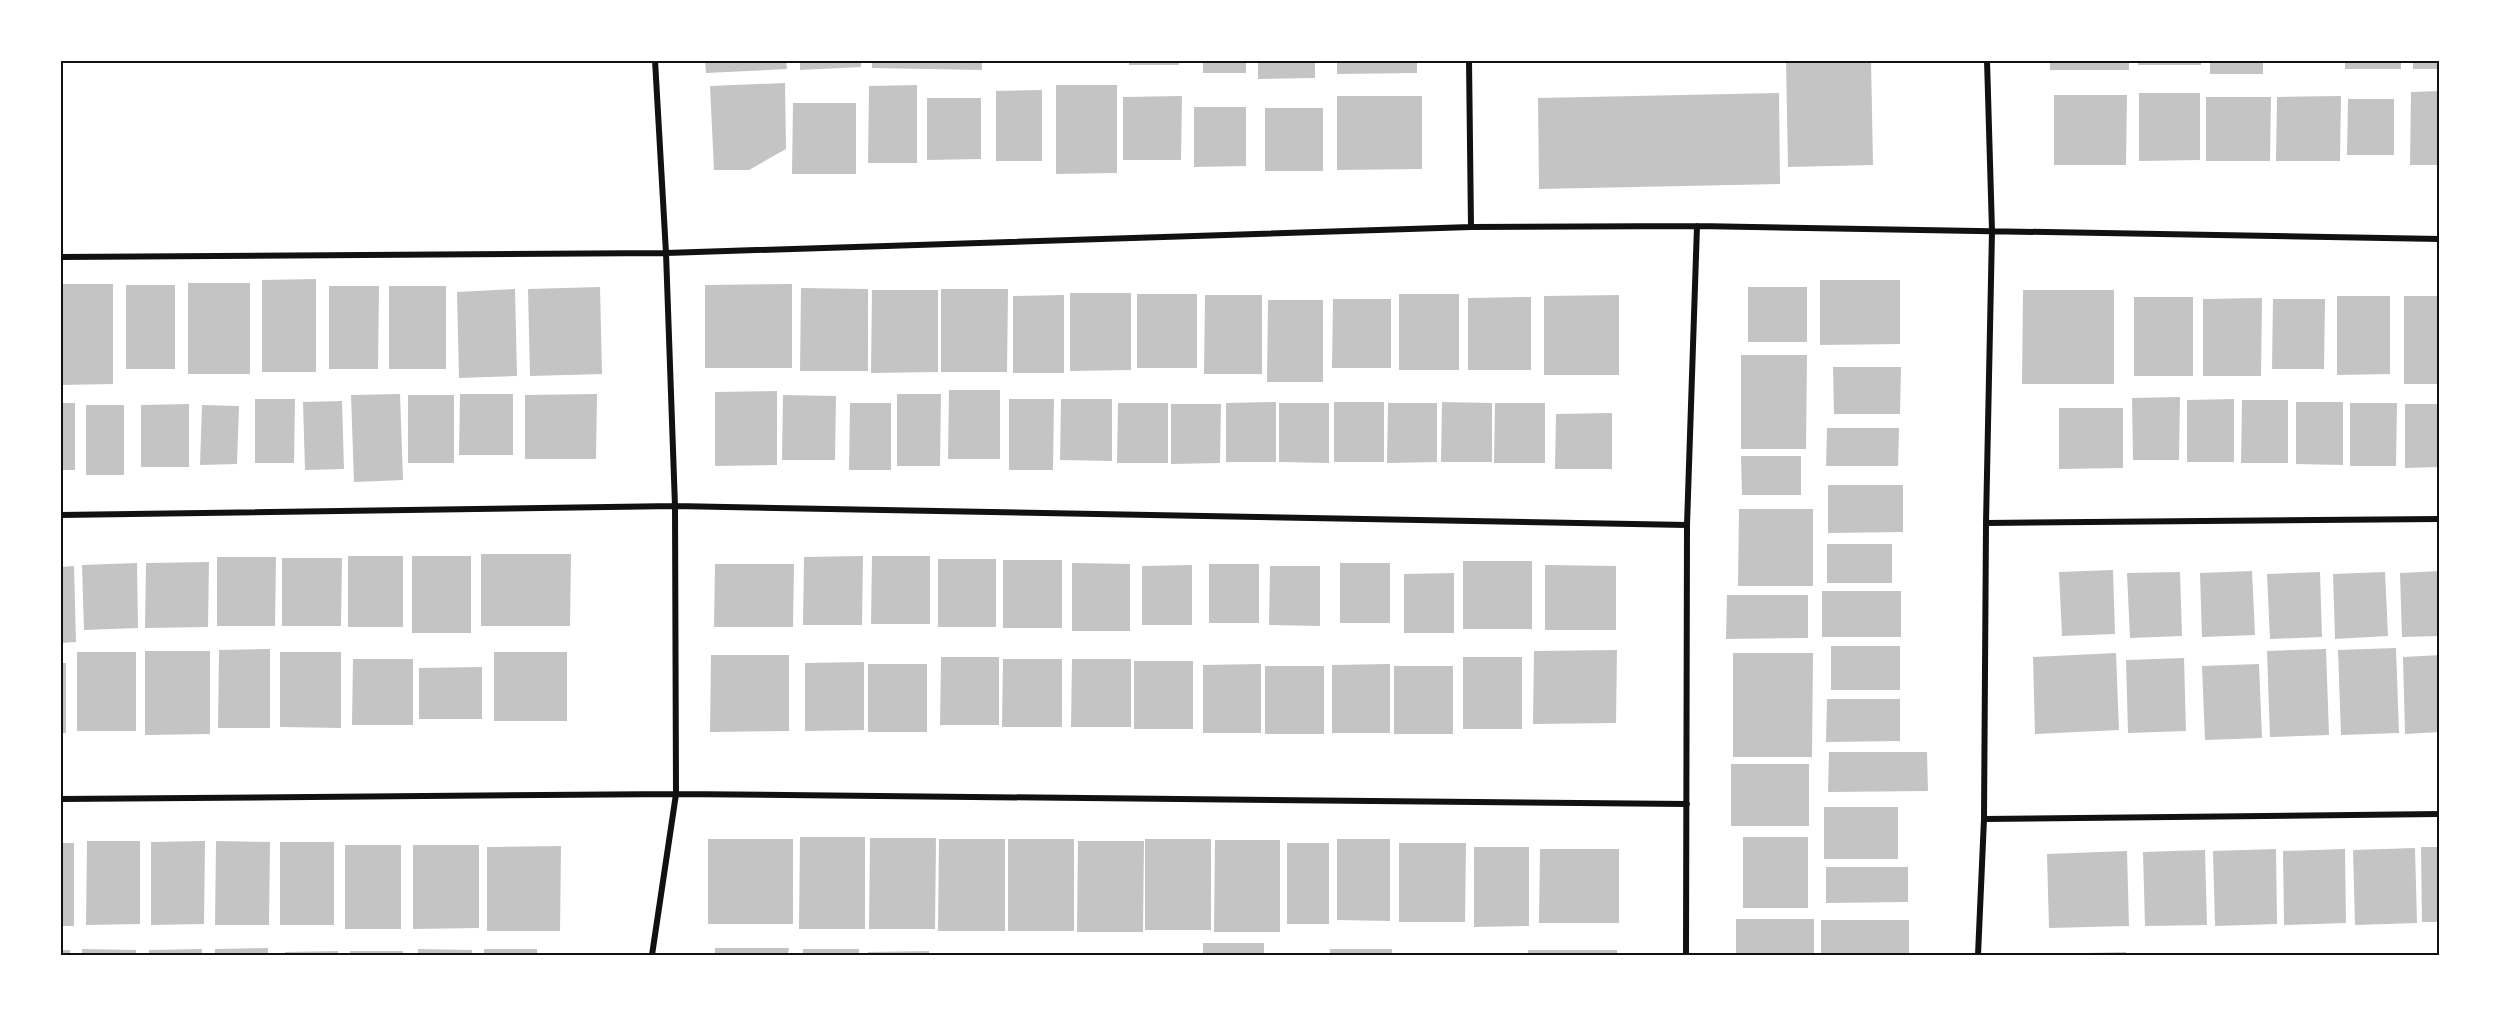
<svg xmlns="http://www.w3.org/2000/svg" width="2500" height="1015" viewBox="0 0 2500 1015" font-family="Montserrat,sans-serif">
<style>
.building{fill:#c4c4c4}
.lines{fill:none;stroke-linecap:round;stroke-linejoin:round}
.minor{stroke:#111;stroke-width:6}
.neatline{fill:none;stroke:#111;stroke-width:2}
</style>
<rect width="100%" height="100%" fill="#fff"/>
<!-- building -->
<path class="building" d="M705,60H786L787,69L706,73Z
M800,60H861V67L800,70Z
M872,60H982V70L872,68Z
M1129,60H1179V65H1129Z
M1203,60H1246V73H1203Z
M1258,60H1315V78L1258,79Z
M1337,60H1417V73L1337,74Z
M1786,60H1871L1873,165L1788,167Z
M2050,60H2129V70H2050Z
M2138,60H2201V65H2138Z
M2210,60H2263V74H2210Z
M2278,60H2332V63H2278Z
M2345,60H2401V69H2345Z
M2413,60H2440V69H2413Z
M785,83L786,149L749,170H714L710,86Z
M917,85V163H868L869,86Z
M1056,85H1117V173L1056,174Z
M1042,90V161H996V91Z
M2440,91V165H2410L2411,92Z
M1779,93L1780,184L1539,189L1538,98Z
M2139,93H2200V160L2139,161Z
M2054,95H2127L2126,165H2054Z
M1182,96L1181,160H1123V97Z
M1337,96H1422V169L1337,170Z
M2341,96L2340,161H2276L2277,97Z
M2206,97H2271L2270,161H2206Z
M927,98H981V159L927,160Z
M2348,99H2394V155H2347Z
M793,103H856V174H792Z
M1194,107H1246V166L1194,167Z
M1265,108H1323V171H1265Z
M316,279V372H262V280Z
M1820,280H1900V344L1820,345Z
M188,283H250V374H188Z
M60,284H113V384L60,385Z
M792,284V368H705V285Z
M126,285H175V369H126Z
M329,286H379L378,369H329Z
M389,286H446V369H389Z
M600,287L602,374L530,376L528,289Z
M1748,287H1807V342H1748Z
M801,288L868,289V371H800Z
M515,289L517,376L459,378L457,292Z
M941,289H1008L1007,372H941Z
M872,290H938V372L871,373Z
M2023,290H2114V384H2022Z
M1070,293H1131V370L1070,371Z
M1137,294H1197V368H1137Z
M1399,294H1459V370H1399Z
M1064,295V373H1013V296Z
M1205,295H1262V374H1204Z
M1619,295V375H1544V296Z
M2337,296H2390V374L2337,375Z
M2404,296H2440V384H2404Z
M1531,297V370H1468V298Z
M2134,297H2193V376H2134Z
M2262,298L2261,376H2203V299Z
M1333,299H1391V368H1332Z
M2273,299H2325L2324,369H2272Z
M1268,300H1323V382H1267Z
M1741,355H1807L1806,449H1741Z
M1833,367H1901L1900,414H1834Z
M949,390H1000V459H948Z
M777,391V465L715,466V392Z
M400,394L403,480L354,482L351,395Z
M460,394H513V455H459Z
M597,394L596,459H525V395Z
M897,394H941L940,466H897Z
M408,395H454V463H408Z
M783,395L836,396L835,460H782Z
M2180,397L2179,460H2133L2132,398Z
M255,399H295L294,463H255Z
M1009,399H1054L1053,470H1009Z
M1061,399H1112V461L1060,460Z
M2234,399V462H2187V400Z
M2242,400H2288V463H2241Z
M342,401L344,469L305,470L303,402Z
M1276,402V462H1226V403Z
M1334,402H1384V462H1334Z
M1442,402L1492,403V462H1441Z
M2296,402H2343V465L2296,464Z
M60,403H75V470H60Z
M850,403H891V470H849Z
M1118,403H1168V463H1117Z
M1279,403H1329V463L1279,462Z
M1388,403H1437V462L1387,463Z
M1495,403H1545V463H1494Z
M2350,403H2397L2396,466H2350Z
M189,404V467H141V405Z
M1171,404H1221L1220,463L1171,464Z
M2405,404H2440V467L2405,468Z
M86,405H124V475H86Z
M202,405L239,406L237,464L200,465Z
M2059,408H2123V468L2059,469Z
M1612,413V469H1555L1556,414Z
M1827,428H1899L1898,466H1826Z
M1741,456H1801V495H1742Z
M1828,485H1903V532L1828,533Z
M1739,509H1813V586H1738Z
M1827,544H1892V583H1827Z
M481,554H571L570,626H481Z
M348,556H403V627H348Z
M412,556H471V633H412Z
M863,556L862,625H803L804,557Z
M872,556H930V624H871Z
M217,557H276L275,626H217Z
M282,558H342L341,626H282Z
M938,559H996V627H938Z
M1003,560H1062V628H1003Z
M1463,561H1532V629H1463Z
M209,562L208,627L145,628L146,563Z
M137,563L138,628L84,630L82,565Z
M1072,563L1130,564V631H1072Z
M1340,563H1390V623H1340Z
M715,564H794L793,627H714Z
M1209,564H1259V623H1209Z
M1192,565V625H1142V566Z
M1545,565L1616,566V630H1545Z
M74,566L76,642L60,643V567Z
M1270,566H1320V626L1269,625Z
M2113,570L2115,634L2062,636L2059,572Z
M2252,571L2255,635L2202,637L2200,573Z
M2440,571V636L2402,637L2400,573Z
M2180,572L2182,636L2130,638L2127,573Z
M2320,572L2322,637L2270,639L2267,574Z
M2385,572L2388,636L2335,639L2333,574Z
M1454,573V633H1404V574Z
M1822,591H1901V637H1822Z
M1727,595H1808V638L1726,639Z
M1831,646H1900V690H1831Z
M2396,648L2399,733L2341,735L2338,650Z
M270,649V728H218L219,650Z
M2326,649L2329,735L2270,737L2267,651Z
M1617,650L1616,723L1533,724L1534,651Z
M145,651H210V734L145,735Z
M77,652H136V731H77Z
M280,652H341V728L280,727Z
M494,652H567V721H494Z
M1733,653H1813L1812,757H1733Z
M2116,653L2119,730L2035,734L2033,657Z
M711,655H789V731L710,732Z
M2440,655V732L2405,734L2403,657Z
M941,657H999V725H940Z
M1463,657H1522V729H1463Z
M2184,658L2186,731L2128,733L2126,660Z
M353,659H413V725H352Z
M1003,659H1062V727H1002Z
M1072,659H1131V727H1071Z
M1134,661H1193V729H1134Z
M864,662V730L805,731V663Z
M60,663H66V733H60Z
M868,664H927V732H868Z
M1261,664V733H1203V665Z
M1390,664V733H1332V665Z
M2259,664L2262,738L2205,740L2202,666Z
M1265,666H1324V734H1265Z
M1394,666H1453V734H1394Z
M482,667V719H419V668Z
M1827,699H1900V741L1826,742Z
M1829,752H1927L1928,791L1828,792Z
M1731,764H1809V826H1731Z
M1824,807H1898V859H1824Z
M800,837H865V929H799Z
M1743,837H1808V908H1743Z
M870,838H936L935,929H869Z
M708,839H793V924H708Z
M939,839H1005V931H938Z
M1008,839H1074V931H1008Z
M1145,839H1211V930H1145Z
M1337,839H1390V921L1337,920Z
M1215,840H1280V932H1214Z
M87,841H140V924L86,925Z
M205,841L204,924L151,925V842Z
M216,841L270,842L269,925H215Z
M1078,841H1144L1143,932H1077Z
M280,842H334V925H280Z
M60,843H74V926H60Z
M1287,843H1329V924H1287Z
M1399,843H1466L1465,922H1399Z
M345,845H401V929H345Z
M413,845H479V928L413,929Z
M561,846L560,931H487V847Z
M1474,847H1529V926L1474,927Z
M2421,847H2440V922H2422Z
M2415,848L2417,923L2355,925L2353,850Z
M1540,849H1619V923H1539Z
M2276,849L2277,924L2215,926L2213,851Z
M2345,849L2346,923L2284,925L2283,851Z
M2205,850L2207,925L2145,926L2143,852Z
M2127,851L2129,926L2049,928L2047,854Z
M1826,867H1908V902L1826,903Z
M1736,919H1814V955H1736Z
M1821,920H1909V955H1821Z
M1203,943H1264V955H1203Z
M268,948V955H215V949Z
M715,948H789L788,955H715Z
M82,949L136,950V955H82Z
M202,949V955H149V950Z
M418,949L472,950V955H418Z
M484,949H537V955H484Z
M803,949H859V955H803Z
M1330,949H1392V955H1330Z
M60,950H70V955H60Z
M1528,950H1617V955H1528Z
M338,951V955H285V952Z
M350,951H403V955H350Z
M929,951V955H868V952Z
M2126,952V955H2088V953Z
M1503,953H1522V955H1503Z"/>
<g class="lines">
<!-- minor -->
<path class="minor" d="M1469,60L1471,227
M60,257L666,253L1471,227L1697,226L2440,239
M60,515L675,506L1687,525
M1986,523L2440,519
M60,799L676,794L1687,804
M1984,819L2440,814
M652,955L676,794L675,506L666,253L655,60
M1686,955L1687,525L1697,226
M1978,955L1984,819L1986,523L1992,231L1987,60"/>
</g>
<!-- border -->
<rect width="2500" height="1015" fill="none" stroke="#ffffff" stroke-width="123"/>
<rect x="62" y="62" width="2376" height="892" class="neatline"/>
</svg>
